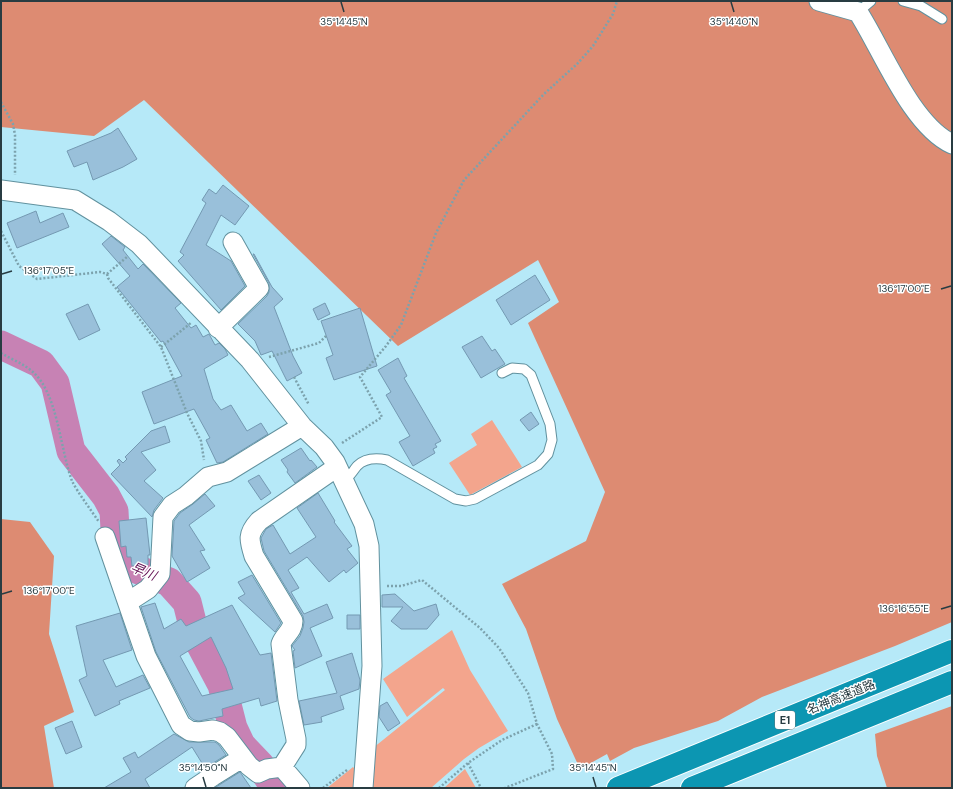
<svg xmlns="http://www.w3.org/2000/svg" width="953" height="789" viewBox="0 0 953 789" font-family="'DM Sans','Noto Sans JP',sans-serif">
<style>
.green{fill:#f3a58d}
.forest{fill:#dd8b72}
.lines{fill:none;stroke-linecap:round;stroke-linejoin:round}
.river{stroke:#c782b4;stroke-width:29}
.building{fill:#99c0da;stroke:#7499b2;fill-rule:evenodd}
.lane-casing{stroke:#61919e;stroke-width:11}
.street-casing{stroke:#61919e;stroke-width:21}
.highway-casing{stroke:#fff;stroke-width:24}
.path{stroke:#7ca2ad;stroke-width:2.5;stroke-dasharray:2 2;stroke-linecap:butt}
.lane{stroke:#fff;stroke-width:9}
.street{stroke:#fff;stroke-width:19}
.highway{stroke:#0c96b2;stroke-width:22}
.ticks{fill:none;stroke:#283c42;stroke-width:1.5}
.labels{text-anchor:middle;stroke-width:3;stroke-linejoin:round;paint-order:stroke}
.shield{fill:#fff;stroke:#68767b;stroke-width:1}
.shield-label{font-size:11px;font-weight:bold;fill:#283c42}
.street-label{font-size:12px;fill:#283c42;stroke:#fff}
.water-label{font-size:13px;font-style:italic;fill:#600c50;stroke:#fff}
.ticks-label{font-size:10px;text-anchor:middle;fill:#283c42;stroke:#fff;stroke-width:3;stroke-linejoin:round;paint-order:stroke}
</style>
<rect width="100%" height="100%" fill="#b6e9f8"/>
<!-- green -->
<path class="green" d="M492,420L522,467L470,495L449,463L477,445L471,434Z
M452,630L470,670L508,731L479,748L464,759L431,788H370L373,748L445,690L443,688L407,717L383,679Z
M353,767L356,770L355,788H327Z
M465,769L476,788H444Z"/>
<!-- forest -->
<path class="forest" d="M1,1H952V622L895,646L762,697L718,721L634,748L610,761L607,754L580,769L557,719L526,629L502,584L586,541L605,492L528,323L559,302L538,260L398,346L144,100L94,136L1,127Z
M1,519L30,522L54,556L49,634L74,712L44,726L54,788H1Z
M952,706V788H887L877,756L875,734Z"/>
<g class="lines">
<!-- river -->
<path class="river" d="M1,345L41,364L55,383L71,451L106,496L114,511L116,548L121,561L134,568L169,582L187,602L195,634L222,685L233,728L241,745L260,765L275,788"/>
</g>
<!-- building -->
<path class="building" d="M118,128L137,159L123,167L93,180L87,162L74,167L67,151L111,133Z
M223,185L249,206L235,225L221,215L206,245L231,261L245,286L221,310L178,261L184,255L180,252L206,203L202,200L209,189L216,194Z
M36,211L40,223L63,213L69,227L17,248L7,223Z
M111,236L125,247L123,250L138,269L143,264L181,303L175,308L191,328L196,325L203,337L209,334L215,345L219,343L225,349L228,355L204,369L213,399L221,410L231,405L247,431L261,423L268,434L223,462L217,463L206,440L210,438L194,409L154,424L142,392L182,376L163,341L161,342L117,287L130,276L102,244Z
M253,254H254L272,287L283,299L274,307L293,356L302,373L287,381L272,351L261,355L255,341L238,324L267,296L269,292V283Z
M535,275L550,300L511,325L496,300Z
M325,303L330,314L318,320L313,309Z
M88,304L100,330L79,340L66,314Z
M360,308L377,366L334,380L326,358L333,355L321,321Z
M482,336L492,351L495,349L505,364L481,378L462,347Z
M398,358L407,376L404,378L441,441L435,444L437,447L433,449L435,453L413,466L399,442L410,436L386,395L391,392L378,370Z
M531,412L539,424L529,431L520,420Z
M165,426L170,442L141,452L156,470L144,481L163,498L154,510L152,517L111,474L120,465L117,461L119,459L123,463L127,459L125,457L151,431Z
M301,448L310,461L311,460L317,467L295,483L287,472L288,470L281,460Z
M259,475L271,493L261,500L248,481Z
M318,493L335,521L334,522L352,546L347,549L358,563L346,573L344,570L329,582L307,557L288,570L299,588L291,592L304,614L327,604L333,618L310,628L322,656L295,668L293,651L295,650L292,646L300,636L303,628L304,622L303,616L264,551L261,538L266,529L273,525L290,554L316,537L297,508Z
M205,494L215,506L189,525L205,550L200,551L210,568L187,582L172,556L174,521L180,513L193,504Z
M146,518L150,555H148V565L132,566L131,557H127L126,546L121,547L119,521Z
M252,575L281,623L275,632L238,598L245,594L238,582Z
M395,594L414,611L436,604L439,615L427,629H401L391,621L403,607H382V595Z
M155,603L164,629L181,619L186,626L232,605L260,655L271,653L277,701L261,706L259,698L222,709L223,716L199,721L194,720L190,717L156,652L141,607ZM211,637L226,668L233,689L202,696L180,656Z
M120,613L132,650L103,660L116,687L143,675L150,688L119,701L120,704L95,716L79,680L87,676L76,626Z
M347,615H360V629H347Z
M352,653L360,680L359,689L340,696L344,709L321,717L322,722L304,725L299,701L337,693L326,662Z
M387,702L400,723L388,731L379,717L380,706Z
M72,721L82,747L66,754L55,728Z
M174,734L189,742H215L219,745L226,755L205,768L192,747L145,779L150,788H104L131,772L123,758L135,752L138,758Z
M240,772L251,788H217L216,787Z"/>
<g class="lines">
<!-- lane casing -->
<g class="lane-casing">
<path id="lane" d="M903,1L921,6L942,19
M858,12L871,1
M344,480C350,477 352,472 357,466C365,458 377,458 387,460L455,499L466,501L475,499L538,465L548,454L552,440L550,424L531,375L524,369L512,368L502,373"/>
</g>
<!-- street casing -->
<g class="street-casing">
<path id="street" d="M819,1L858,12C882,49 911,125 952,144
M1,190L75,200L109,221L139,244L250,360L302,426L324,447L335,462L364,524L369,546L372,666L363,788
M218,328L259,288L233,242
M105,537L146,656L181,725L190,731L199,732L213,730L220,732L227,737L249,766L258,773L267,769L282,767L300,788
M128,602L148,589L160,574L163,517L172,505L186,496L208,477L227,472L302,426
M282,767L296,745V739L288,700L281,644C284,635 293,631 293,621L254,556C249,540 247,534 259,521L337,467
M195,788L213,776L242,758"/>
</g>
<!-- highway casing -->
<g class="highway-casing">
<path id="highway" d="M618,788L952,651
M692,788L952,682"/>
</g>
<!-- path -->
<path class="path" d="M1,102L13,124L15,135V175
M1,231L19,266L37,279L100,272L107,274
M107,274L108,278L161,347L187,413L201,441L204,460
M107,274L128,256
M161,347L192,322
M1,353C11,359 24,364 33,372C58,394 60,449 72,481C78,493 91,510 99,522
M269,357L319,343L326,336
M294,377L309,405
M342,443L382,417L360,377L386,346L401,325L436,233L464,180L544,94L577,64L593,46L613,14L617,1
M387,586H401L422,580L480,628L499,648L528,693L537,724L552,754L553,769L505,788
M468,763L481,788
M323,788L347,770
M439,788L468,763L502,740L537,724"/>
<!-- lane -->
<use href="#lane" class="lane"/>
<!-- street -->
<use href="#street" class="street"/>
<!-- highway -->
<use href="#highway" class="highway"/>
</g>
<!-- ticks -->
<path class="ticks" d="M341,2L344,12M731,2L734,12M2,274L12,271M941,289L951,286M2,594L12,591M941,609L951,606M203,777L206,787M593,777L596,787"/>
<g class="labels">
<!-- shield labels -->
<rect class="shield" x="775" y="711" width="20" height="18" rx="3"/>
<g class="shield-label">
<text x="785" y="724">E1</text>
</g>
<!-- street labels -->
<g class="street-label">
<text transform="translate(841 697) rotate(-22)" y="4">名神高速道路</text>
</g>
<!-- water labels -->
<g class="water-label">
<text transform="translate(144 571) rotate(23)" y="5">早川</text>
</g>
</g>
<g class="ticks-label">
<text x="344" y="25">35°14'45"N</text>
<text x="734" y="25">35°14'40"N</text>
<text x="49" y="274">136°17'05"E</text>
<text x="904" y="292">136°17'00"E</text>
<text x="49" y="594">136°17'00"E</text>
<text x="904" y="612">136°16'55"E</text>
<text x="203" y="771">35°14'50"N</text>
<text x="593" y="771">35°14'45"N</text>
</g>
<!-- border -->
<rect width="953" height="789" fill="none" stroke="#283c42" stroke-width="4"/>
</svg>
